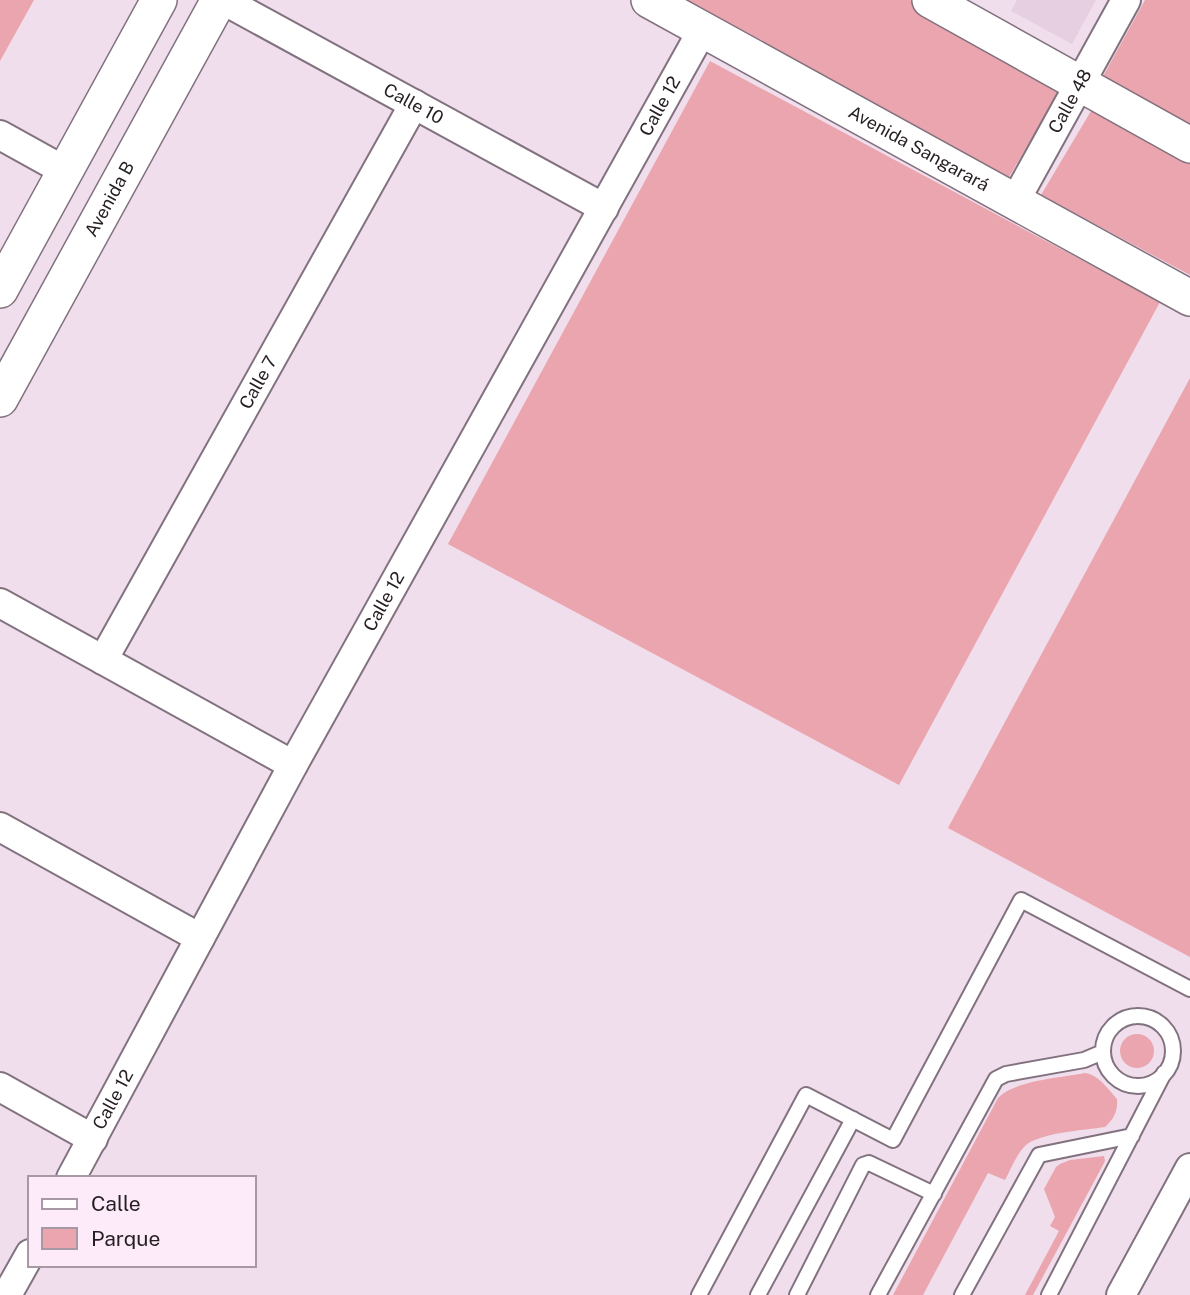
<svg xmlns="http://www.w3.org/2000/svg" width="1190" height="1295" viewBox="0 0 1190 1295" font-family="'Public Sans',sans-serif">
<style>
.built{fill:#e7cfe2}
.green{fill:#eaa5ae}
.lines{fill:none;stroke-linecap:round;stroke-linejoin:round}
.service-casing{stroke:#82727f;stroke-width:18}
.minor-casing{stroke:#82727f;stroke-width:32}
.tertiary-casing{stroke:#82727f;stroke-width:38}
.service{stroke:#fff;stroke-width:14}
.minor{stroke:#fff;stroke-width:28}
.tertiary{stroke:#fff;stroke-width:35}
.labels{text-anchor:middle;stroke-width:5;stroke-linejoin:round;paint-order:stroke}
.street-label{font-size:18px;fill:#251e23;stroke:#fdebf9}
</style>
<rect width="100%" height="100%" fill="#f0deec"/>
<!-- built -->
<path class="built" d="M1017,0H1096L1072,44L1011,11Z"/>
<!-- green -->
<path class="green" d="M0,0H34L0,61Z
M680,0H910L1063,85L1006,182Z
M1145,0H1190V129L1101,80Z
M710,61L1160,302L899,785L448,544Z
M1094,106L1190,159V275L1041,195Z
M1190,378V957L948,828Z
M1120 1051a17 17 0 1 1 34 0a17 17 0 1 1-34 0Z
M1085,1073C1099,1075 1108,1089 1117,1099C1118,1111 1114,1119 1105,1127C1085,1130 1038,1133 1025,1146C1016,1155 1011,1169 1005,1180L988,1173L923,1295H893L998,1098C1015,1080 1061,1078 1085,1073Z
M1104,1156L1105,1161L1103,1165L1033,1295H1025L1059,1231L1050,1226L1055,1217L1044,1189L1056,1167L1060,1164L1070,1160Z"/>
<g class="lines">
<!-- service casing -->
<g class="service-casing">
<path id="service" d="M1103 1051a35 35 0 1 1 70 0a35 35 0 1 1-70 0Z
M699,1295L806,1095L893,1140L1021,900L1190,989
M758,1295L853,1119
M797,1295L863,1165L869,1163L934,1194
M878,1295L996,1079L1006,1074L1084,1060L1103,1052
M962,1295L1039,1155L1132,1136
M1049,1295L1164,1073"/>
</g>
<!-- minor casing -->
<g class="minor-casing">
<g id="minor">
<path id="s1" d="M223,0L604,208"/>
<path d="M0,135L65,171"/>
<path id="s2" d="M1015,201L1126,0"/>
<path d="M0,603L293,765"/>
<path id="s3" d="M103,660L414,104"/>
<path d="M0,827L200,938"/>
<path d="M0,1087L93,1139"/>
<path id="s4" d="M71,1178L293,765L703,29"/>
<path d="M7,1295L30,1254"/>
<path d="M1121,1295L1190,1168"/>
</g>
</g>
<!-- tertiary casing -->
<g class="tertiary-casing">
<g id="tertiary">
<path id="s5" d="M649,0L1190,298"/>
<path d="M930,0L1190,145"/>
<path d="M0,290L159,0"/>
<path id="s6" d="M0,399L219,0"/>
</g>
</g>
<!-- service -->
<use href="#service" class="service"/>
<!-- minor -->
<use href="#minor" class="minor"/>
<!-- tertiary -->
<use href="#tertiary" class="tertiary"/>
</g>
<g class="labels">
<!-- street labels -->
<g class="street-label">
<text dy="6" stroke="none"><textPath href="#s2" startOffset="114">Calle 48</textPath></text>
<text dy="6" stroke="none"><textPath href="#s1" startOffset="217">Calle 10</textPath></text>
<text dy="6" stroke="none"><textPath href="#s4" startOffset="1223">Calle 12</textPath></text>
<text dy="6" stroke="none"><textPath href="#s5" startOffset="308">Avenida Sangarará</textPath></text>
<text dy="6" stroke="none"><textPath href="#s6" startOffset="228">Avenida B</textPath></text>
<text dy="6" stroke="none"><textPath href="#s3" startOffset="318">Calle 7</textPath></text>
<text dy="6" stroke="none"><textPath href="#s4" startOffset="656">Calle 12</textPath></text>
<text dy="6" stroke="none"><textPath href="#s4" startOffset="89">Calle 12</textPath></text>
</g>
</g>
<!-- legend -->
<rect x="28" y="1176" width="228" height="91" fill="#fdebf9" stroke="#a799a3" stroke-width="2"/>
<rect x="42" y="1199" width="35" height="10" fill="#ffffff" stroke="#a799a3" stroke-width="2"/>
<text x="91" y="1211" font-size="21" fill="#251e23">Calle</text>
<rect x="42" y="1228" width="35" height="21" fill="#eaa5ae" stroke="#a799a3" stroke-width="2"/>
<text x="91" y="1246" font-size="21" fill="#251e23">Parque</text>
</svg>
